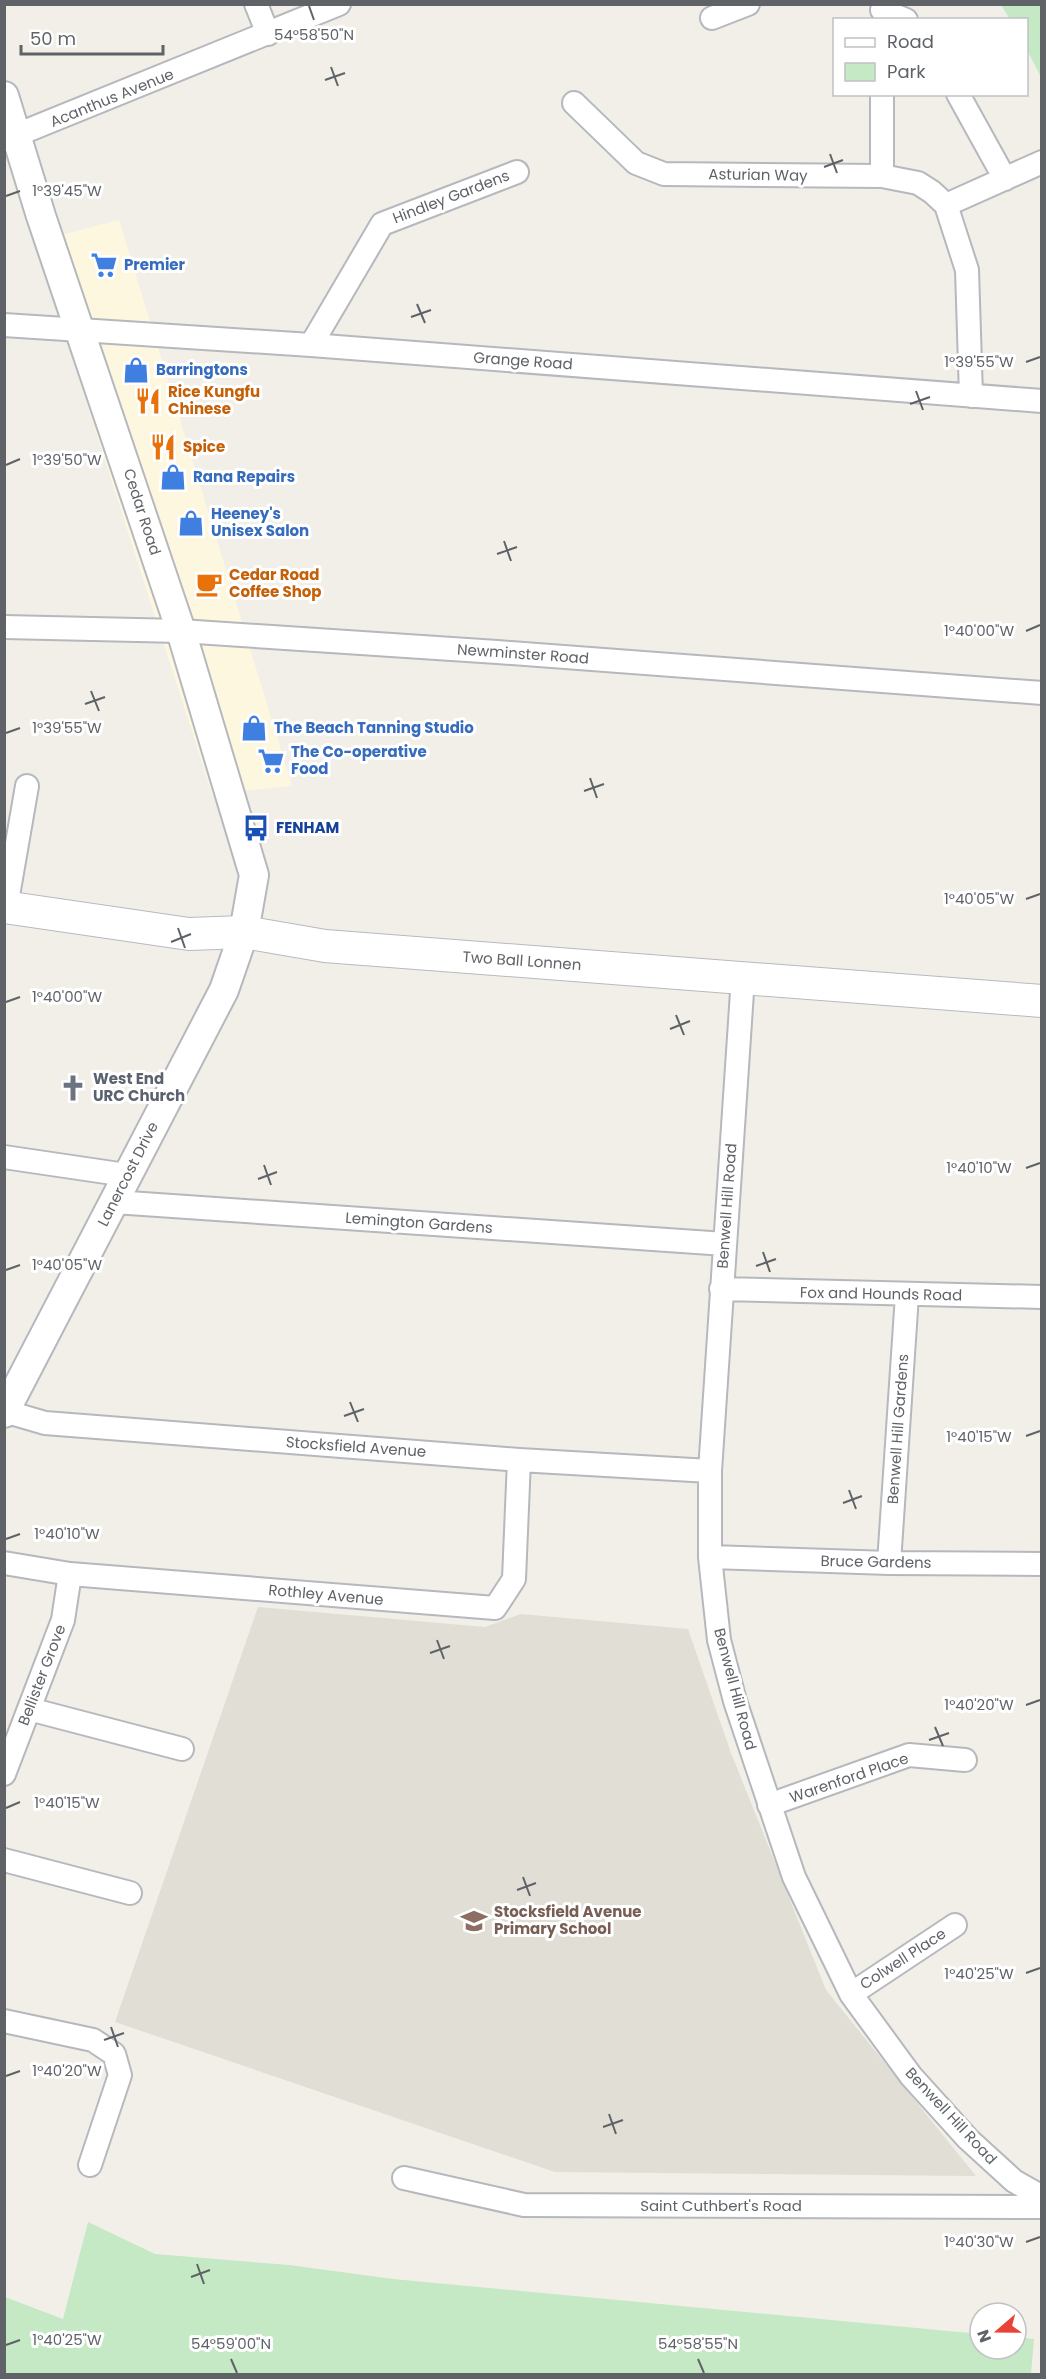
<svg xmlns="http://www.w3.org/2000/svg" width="1046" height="2379" viewBox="0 0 1046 2379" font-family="Poppins,sans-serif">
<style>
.commercial{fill:#fef7e0}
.education{fill:#e1ded6}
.green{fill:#c5e8c5}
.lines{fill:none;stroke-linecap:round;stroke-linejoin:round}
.minor-casing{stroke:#b5b8bc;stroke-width:26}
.tertiary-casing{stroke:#b5b8bc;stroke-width:32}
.secondary-casing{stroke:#b6babf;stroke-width:34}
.minor{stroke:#fff;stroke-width:22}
.tertiary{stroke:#fff;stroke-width:28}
.secondary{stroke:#fff;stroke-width:32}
.ticks{fill:none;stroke:#5f6368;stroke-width:2}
.labels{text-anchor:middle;stroke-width:6;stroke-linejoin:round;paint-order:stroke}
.street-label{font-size:15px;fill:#5f6368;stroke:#fff}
.shop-label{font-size:15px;font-weight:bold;fill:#366cbe;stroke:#fff;text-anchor:start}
.food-label{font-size:15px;font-weight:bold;fill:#c56008;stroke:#fff;text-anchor:start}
.transit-label{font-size:15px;font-weight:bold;fill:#164399;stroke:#fff;text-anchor:start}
.worship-label{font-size:15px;font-weight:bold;fill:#5b616d;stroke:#fff;text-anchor:start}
.education-label{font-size:15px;font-weight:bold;fill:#785e54;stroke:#fff;text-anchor:start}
.ticks-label{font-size:15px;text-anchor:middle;fill:#5f6368;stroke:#fff;stroke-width:6;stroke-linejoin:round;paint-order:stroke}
</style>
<rect width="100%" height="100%" fill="#f1efe8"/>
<!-- commercial -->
<path class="commercial" d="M119,220L292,786L212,794L35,242Z"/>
<!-- education -->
<path class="education" d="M258,1607L485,1627L521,1614L688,1629L731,1753L826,1990L976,2176L555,2172L115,2022Z"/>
<!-- green -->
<path class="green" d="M1001,5H1041V77L1027,50L1026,20L1010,19Z
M88,2222L155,2254L289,2265L393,2279L980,2334V2349H1016V2337L1034,2339L1031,2374H5V2297L63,2319Z"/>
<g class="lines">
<!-- minor casing -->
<g class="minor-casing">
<path id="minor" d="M256,4L268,34
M882,10L906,20
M712,18L748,4
M882,94V176
M958,94L1005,179
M574,103L636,163L664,174L882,176L918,183L932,192L946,205L967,270L971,396
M4,140L339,4
M946,205L1042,162
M4,325L311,345L1042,401
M311,345L382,224L517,172
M4,627L181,631L497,652L1042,693
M6,907L27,786
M743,977L710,1471V1557L719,1640L735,1701L794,1877L851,1994L911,2076L968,2139L1014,2181L1042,2197
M4,1157L126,1175
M114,1202L725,1244
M721,1289L1042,1297
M4,1411L45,1423L519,1460L710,1471
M710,1557L889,1563L1042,1564
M4,1563L70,1574L495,1608L514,1579L519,1460
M889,1563L907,1295
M29,1709L182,1749
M4,1774L63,1620L70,1574
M769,1805L909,1755L965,1760
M4,1860L130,1893
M851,1994L955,1925
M4,2021L93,2040L114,2054L120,2075L90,2165
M404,2178L524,2205L1042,2207"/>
</g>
<!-- tertiary casing -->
<g class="tertiary-casing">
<path id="tertiary" d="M4,96L41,216L181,631L254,875L244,932L224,990L4,1413"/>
</g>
<!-- secondary casing -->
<g class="secondary-casing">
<path id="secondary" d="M4,907L189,934L244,932L325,946L1042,1001"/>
</g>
<!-- minor -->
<use href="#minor" class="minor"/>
<!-- tertiary -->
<use href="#tertiary" class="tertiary"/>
<!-- secondary -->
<use href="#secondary" class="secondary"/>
</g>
<!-- ticks -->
<path class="ticks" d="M309,6L314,20M331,67L338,86M325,80L345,73M830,154L837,173M824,167L843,160M6,196L20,191M417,304L425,323M411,317L431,310M1026,362L1040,357M916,391L923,410M910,404L930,397M6,465L20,459M504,541L511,561M497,554L517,547M1026,631L1040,625M91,691L99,711M85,704L105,697M6,733L20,728M590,778L597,798M584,791L604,784M1026,899L1040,894M178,928L185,948M171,942L191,934M6,1002L20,997M676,1015L684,1035M670,1029L690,1021M264,1165L271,1185M1026,1168L1040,1163M258,1179L277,1172M763,1252L770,1272M756,1266L776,1259M6,1270L20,1265M350,1402L358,1422M344,1416L364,1409M1026,1436L1040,1431M849,1490L856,1509M843,1503L862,1496M6,1539L20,1534M437,1640L444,1659M430,1653L450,1646M1026,1705L1040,1700M935,1727L943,1746M929,1740L949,1733M6,1808L20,1802M523,1877L530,1896M517,1890L536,1883M1026,1973L1040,1968M111,2027L118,2047M104,2040L124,2033M6,2076L20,2071M609,2114L616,2134M603,2127L623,2120M1026,2242L1040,2237M197,2264L204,2284M191,2277L210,2270M6,2345L20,2340M231,2359L237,2373M698,2359L704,2373"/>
<!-- icons -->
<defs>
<g id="supermarket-bare" transform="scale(2.07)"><path d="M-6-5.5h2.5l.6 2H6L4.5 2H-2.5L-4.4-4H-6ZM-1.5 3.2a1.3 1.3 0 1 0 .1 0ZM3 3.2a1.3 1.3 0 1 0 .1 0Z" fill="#3f7fe0" stroke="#fff" stroke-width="2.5" paint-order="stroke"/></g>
<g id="shop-bare" transform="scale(2.07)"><path d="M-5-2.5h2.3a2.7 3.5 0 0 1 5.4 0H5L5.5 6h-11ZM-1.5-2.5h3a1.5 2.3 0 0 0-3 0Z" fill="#3f7fe0" stroke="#fff" stroke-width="2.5" paint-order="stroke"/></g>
<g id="restaurant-bare" transform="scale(2.07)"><path d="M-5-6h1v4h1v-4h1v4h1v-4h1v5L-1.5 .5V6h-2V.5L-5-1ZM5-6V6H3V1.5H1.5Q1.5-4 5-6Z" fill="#e8710a" stroke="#fff" stroke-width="2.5" paint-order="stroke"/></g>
<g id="cafe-bare" transform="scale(2.07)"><path d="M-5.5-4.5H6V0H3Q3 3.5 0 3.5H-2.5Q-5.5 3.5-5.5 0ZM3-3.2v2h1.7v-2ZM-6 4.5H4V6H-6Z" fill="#e8710a" stroke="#fff" stroke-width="2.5" paint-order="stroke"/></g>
<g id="bus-bare" transform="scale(2.07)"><path d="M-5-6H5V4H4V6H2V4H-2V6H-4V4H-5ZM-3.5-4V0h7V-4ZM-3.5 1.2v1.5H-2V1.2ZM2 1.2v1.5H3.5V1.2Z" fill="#1a4fb4" stroke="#fff" stroke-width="2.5" paint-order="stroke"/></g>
<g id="church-bare" transform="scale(2.07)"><path d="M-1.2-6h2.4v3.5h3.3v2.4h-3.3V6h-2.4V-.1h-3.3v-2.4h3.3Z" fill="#6b7280" stroke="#fff" stroke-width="2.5" paint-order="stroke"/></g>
<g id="school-bare" transform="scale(2.07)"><path d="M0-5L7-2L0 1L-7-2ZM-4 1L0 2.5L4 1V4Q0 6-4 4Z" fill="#8d6e63" stroke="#fff" stroke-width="2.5" paint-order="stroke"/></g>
</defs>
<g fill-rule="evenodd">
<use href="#supermarket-bare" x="104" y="265"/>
<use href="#shop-bare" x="136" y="370"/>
<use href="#restaurant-bare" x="148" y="401"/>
<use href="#restaurant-bare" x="163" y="447"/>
<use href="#shop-bare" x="173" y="477"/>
<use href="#shop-bare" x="191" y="523"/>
<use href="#cafe-bare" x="209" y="584"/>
<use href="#shop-bare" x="254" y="728"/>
<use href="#supermarket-bare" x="271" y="761"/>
<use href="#bus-bare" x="256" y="828"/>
<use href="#church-bare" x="73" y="1088"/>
<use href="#school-bare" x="474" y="1921"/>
</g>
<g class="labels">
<!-- street labels -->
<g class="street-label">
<text transform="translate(112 98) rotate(-22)" y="5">Acanthus Avenue</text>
<text transform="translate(758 175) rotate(1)" y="5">Asturian Way</text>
<text transform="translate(451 197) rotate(-21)" y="5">Hindley Gardens</text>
<text transform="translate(523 361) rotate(4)" y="5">Grange Road</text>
<text transform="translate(142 512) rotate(72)" y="5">Cedar Road</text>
<text transform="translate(523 654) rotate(4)" y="5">Newminster Road</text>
<text transform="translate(522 961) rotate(4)" y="5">Two Ball Lonnen</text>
<text transform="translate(128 1174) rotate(-63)" y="5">Lanercost Drive</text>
<text transform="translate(727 1206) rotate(-86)" y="5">Benwell Hill Road</text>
<text transform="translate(419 1223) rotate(4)" y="5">Lemington Gardens</text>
<text transform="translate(881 1294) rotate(1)" y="5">Fox and Hounds Road</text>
<text transform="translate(898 1429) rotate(-86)" y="5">Benwell Hill Gardens</text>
<text transform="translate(356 1447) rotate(4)" y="5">Stocksfield Avenue</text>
<text transform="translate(876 1562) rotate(1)" y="5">Bruce Gardens</text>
<text transform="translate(326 1595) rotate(5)" y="5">Rothley Avenue</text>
<text transform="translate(42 1675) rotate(-69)" y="5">Bellister Grove</text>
<text transform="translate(735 1689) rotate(75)" y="5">Benwell Hill Road</text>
<text transform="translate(849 1778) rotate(-19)" y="5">Warenford Place</text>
<text transform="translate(903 1959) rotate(-33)" y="5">Colwell Place</text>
<text transform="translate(951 2116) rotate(47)" y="5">Benwell Hill Road</text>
<text x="721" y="2211">Saint Cuthbert's Road</text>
</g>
<!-- shop labels -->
<g class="shop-label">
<text x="124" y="270">Premier</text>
<text x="156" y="375">Barringtons</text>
<text x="193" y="482">Rana Repairs</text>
<text x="211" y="519">Heeney's<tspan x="211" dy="17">Unisex Salon</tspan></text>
<text x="274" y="733">The Beach Tanning Studio</text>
<text x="291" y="757">The Co-operative<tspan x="291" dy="17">Food</tspan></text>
</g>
<!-- food labels -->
<g class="food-label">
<text x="168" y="397">Rice Kungfu<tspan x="168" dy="17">Chinese</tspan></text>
<text x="183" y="452">Spice</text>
<text x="229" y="580">Cedar Road<tspan x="229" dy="17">Coffee Shop</tspan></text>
</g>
<!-- transit labels -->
<g class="transit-label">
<text x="276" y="833">FENHAM</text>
</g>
<!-- worship labels -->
<g class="worship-label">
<text x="93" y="1084">West End<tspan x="93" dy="17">URC Church</tspan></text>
</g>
<!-- education labels -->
<g class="education-label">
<text x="494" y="1917">Stocksfield Avenue<tspan x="494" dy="17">Primary School</tspan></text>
</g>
</g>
<g class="ticks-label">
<text x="314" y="40">54°58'50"N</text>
<text x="67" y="196">1°39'45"W</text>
<text x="979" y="367">1°39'55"W</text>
<text x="67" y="465">1°39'50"W</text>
<text x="979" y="636">1°40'00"W</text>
<text x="67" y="733">1°39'55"W</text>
<text x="979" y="904">1°40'05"W</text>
<text x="67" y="1002">1°40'00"W</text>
<text x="979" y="1173">1°40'10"W</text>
<text x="67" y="1270">1°40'05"W</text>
<text x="979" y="1442">1°40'15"W</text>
<text x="67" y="1539">1°40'10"W</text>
<text x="979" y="1710">1°40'20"W</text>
<text x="67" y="1808">1°40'15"W</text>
<text x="979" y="1979">1°40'25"W</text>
<text x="67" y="2076">1°40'20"W</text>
<text x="979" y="2247">1°40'30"W</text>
<text x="67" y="2345">1°40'25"W</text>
<text x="231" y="2349">54°59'00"N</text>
<text x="698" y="2349">54°58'55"N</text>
</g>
<!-- border -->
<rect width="1046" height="2379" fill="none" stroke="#5f6368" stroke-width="12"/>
<!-- legend -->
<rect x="833" y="18" width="195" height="78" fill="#ffffff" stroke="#bfc1c3" stroke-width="1.5"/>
<rect x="845" y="38" width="30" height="9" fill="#ffffff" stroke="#bfc1c3" stroke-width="1.5"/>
<text x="887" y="48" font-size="18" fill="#5f6368">Road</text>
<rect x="845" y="63" width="30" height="18" fill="#c5e8c5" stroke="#bfc1c3" stroke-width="1.5"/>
<text x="887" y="78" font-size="18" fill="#5f6368">Park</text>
<!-- north arrow -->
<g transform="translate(998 2331) rotate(250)"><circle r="28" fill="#ffffff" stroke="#bfc1c3" stroke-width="1.5"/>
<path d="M0-4.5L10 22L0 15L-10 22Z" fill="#ea4335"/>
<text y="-9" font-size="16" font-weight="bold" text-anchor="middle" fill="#5f6368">N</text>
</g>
<!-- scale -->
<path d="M21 45v9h142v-9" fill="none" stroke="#5f6368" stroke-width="3"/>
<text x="30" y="45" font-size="18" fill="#5f6368" stroke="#ffffff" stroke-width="4.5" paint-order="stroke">50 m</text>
</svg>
